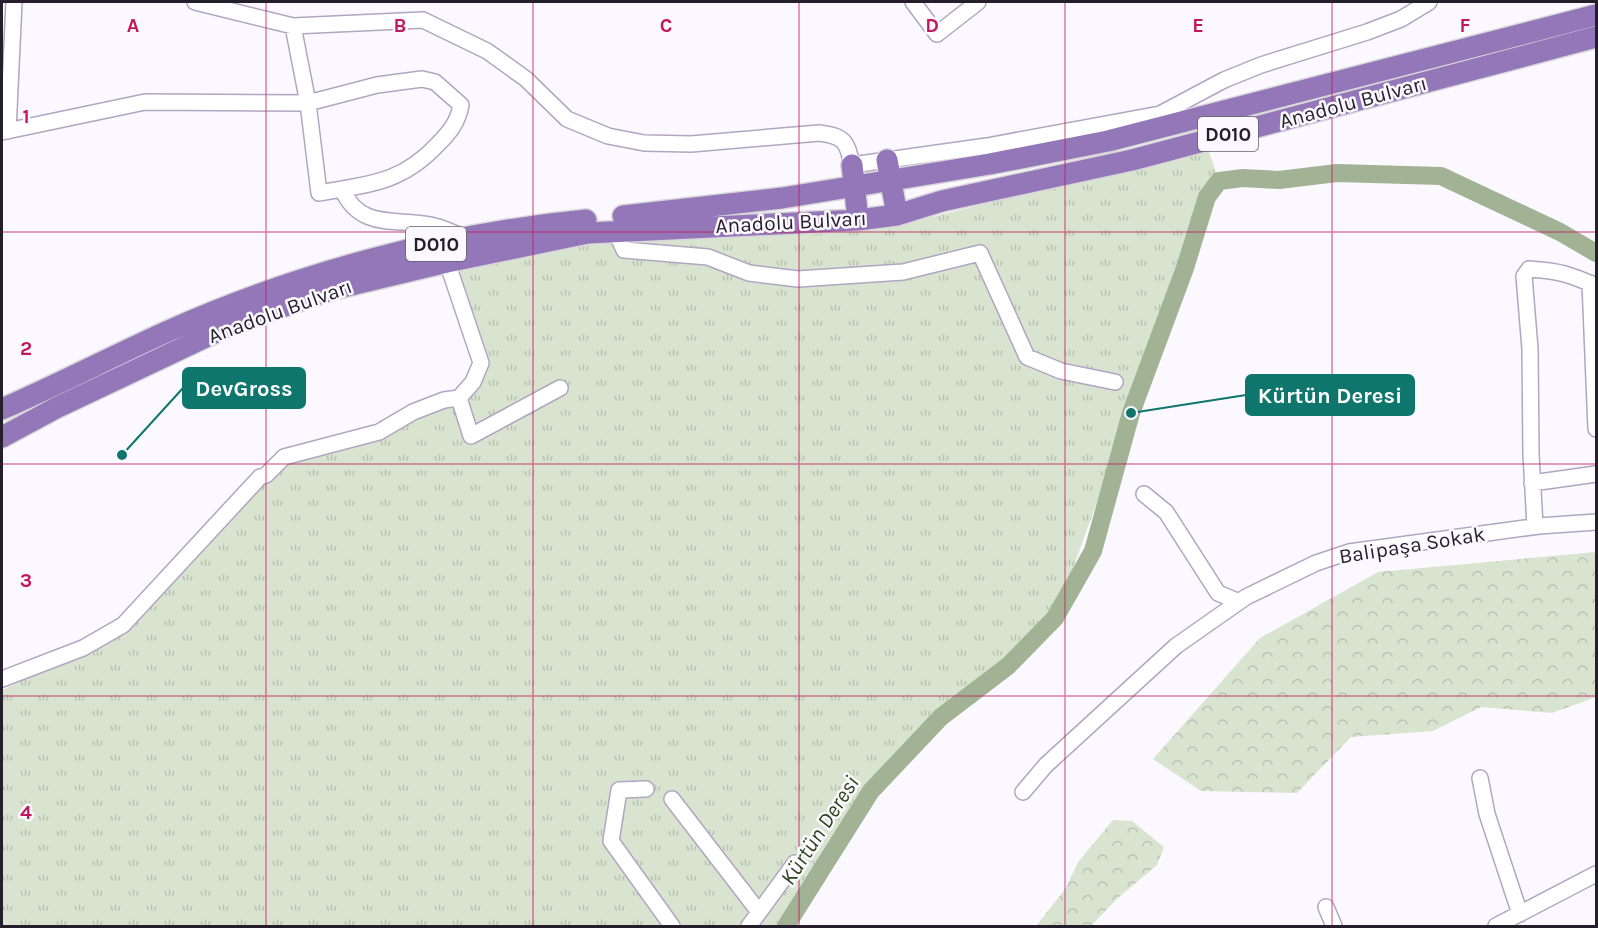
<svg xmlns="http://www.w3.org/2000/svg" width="1598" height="928" viewBox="0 0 1598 928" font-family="Karla,sans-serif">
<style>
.grass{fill:url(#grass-tufts)}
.forest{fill:url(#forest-crowns)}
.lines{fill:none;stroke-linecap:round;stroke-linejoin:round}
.river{stroke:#a2b295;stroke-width:18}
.minor-casing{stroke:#b1a6c1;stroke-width:18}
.highway-casing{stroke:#d8d7d9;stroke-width:24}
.minor{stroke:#fff;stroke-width:15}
.highway{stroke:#9377b8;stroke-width:21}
.grid{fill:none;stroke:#c2185b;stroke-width:1.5;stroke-opacity:0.55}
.labels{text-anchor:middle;stroke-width:5;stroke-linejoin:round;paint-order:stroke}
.shield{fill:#fbf9ff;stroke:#64606a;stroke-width:1.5}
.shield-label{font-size:20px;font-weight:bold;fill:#241f2a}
.street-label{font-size:21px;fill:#241f2a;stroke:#fbf9ff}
.water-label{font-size:22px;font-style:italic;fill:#2f4519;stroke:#fbf9ff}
.grid-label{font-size:20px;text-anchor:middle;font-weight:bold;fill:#c2185b;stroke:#fbf9ff;stroke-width:5;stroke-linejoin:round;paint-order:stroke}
.leader{fill:none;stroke:#0f766e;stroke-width:2}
.callout-dot{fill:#0f766e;stroke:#fbf9ff;stroke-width:2}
.callout{fill:#0f766e;stroke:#0f766e;stroke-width:2}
.callout-label{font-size:22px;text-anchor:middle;font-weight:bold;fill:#fff}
</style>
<defs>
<pattern id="grass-tufts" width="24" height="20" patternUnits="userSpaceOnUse" patternTransform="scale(1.5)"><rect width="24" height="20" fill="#d8e4d0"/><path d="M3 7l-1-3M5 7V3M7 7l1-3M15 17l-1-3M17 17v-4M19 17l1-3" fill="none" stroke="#b9c3b3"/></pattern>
<pattern id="forest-crowns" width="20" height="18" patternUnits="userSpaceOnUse" patternTransform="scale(1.5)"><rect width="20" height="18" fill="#d8e4d0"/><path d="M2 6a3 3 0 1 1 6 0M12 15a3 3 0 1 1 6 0" fill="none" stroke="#b9c3b3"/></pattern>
</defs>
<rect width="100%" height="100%" fill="#fbf9ff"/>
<!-- grass -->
<path class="grass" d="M1208,149L1219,181L1207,197L1055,618L941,717L871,791L822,858L781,926H2V690L83,653L285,461L469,394L485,364L454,263L623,239L883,229Z"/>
<!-- forest -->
<path class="forest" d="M1596,552V697L1552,713L1481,707L1433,731L1351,737L1297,793L1201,791L1153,759L1260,638L1378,572Z
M1113,820L1132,821L1164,847L1157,865L1118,898L1091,926H1036L1066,888L1078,862Z"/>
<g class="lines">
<!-- river -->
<path class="river" d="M786,926L871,791L941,717L1008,666L1055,618L1093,551L1131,413L1185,268L1207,197L1219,181L1243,178L1279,180L1337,173L1441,176L1560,232L1596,253"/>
<!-- minor casing -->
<g class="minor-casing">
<path id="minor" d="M195,2L293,26L423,20L487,51L526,79L567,119L608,136L644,143L691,144L819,133C843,136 847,140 852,165L987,146L1160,114L1224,80L1261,65L1367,32L1401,19L1429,2
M913,2L937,34L978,2
M8,131L14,2
M2,132L145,102L308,103L377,85L422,79L435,82L461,105C458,122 450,132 438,144C401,184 368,184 319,193L308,103L293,26
M342,189C360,230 394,218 430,225C442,227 455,234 466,238
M615,230L624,250L708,257L749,273L798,279L903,272L980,253L1027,357L1061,371L1115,382
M1590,283L1596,429
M459,398L471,436L560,388
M1532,483L1596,474
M1144,494L1166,512L1218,593L1239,602
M1535,526L1531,454L1530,349L1524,276L1529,269C1559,271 1569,274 1596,286
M2,679L83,648L123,625L260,477L266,475L284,457L379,432L413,412L444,400L459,398L473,382L481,363L447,262
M1480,778L1487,814L1520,914
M646,789L619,790L611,841L672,926
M1023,792L1046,765L1176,646L1246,597L1316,563L1349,552L1539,526L1596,522
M672,799L759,912
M1326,907L1334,926
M749,926L795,863
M1496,926L1596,874"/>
</g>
<!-- highway casing -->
<g class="highway-casing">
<path id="highway" d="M887,160L897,215
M852,165L858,220
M623,216L782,198L990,164L1108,141L1596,15
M2,409C57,385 111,357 166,332C297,273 443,234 586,220
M2,437L56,408L231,325L330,290L447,262L588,233L858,220L897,215L942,201L1132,160L1596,37"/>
</g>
<!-- minor -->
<use href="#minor" class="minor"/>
<!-- highway -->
<use href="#highway" class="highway"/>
</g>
<!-- grid -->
<path class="grid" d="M266,2V926M533,2V926M799,2V926M1065,2V926M1332,2V926M2,232H1596M2,464H1596M2,696H1596"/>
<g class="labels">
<!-- shield labels -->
<g class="shield">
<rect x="1198" y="117" width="60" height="34" rx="4.5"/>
<rect x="406" y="227" width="60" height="34" rx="4.5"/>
</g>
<g class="shield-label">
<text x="1228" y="141">D010</text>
<text x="436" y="251">D010</text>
</g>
<!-- street labels -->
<g class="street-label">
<text transform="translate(1353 102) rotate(-15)" y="7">Anadolu Bulvarı</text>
<text transform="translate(791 222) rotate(-3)" y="7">Anadolu Bulvarı</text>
<text transform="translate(280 311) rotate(-20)" y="7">Anadolu Bulvarı</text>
<text transform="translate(1412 545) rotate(-9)" y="7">Balipaşa Sokak</text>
</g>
<!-- water labels -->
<g class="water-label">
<text transform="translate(819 830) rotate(-57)" y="8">Kürtün Deresi</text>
</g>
</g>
<g class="grid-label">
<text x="133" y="32">A</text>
<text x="400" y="32">B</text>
<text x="666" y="32">C</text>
<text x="932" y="32">D</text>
<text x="1198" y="32">E</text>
<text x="1465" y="32">F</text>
<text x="26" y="123">1</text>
<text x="26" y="355">2</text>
<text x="26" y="587">3</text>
<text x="26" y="819">4</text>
</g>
<!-- callouts -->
<path class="leader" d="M122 455L183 388M1131 413L1246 395"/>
<g class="callout-dot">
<circle cx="122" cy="455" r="6"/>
<circle cx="1131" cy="413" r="6"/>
</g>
<g class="callout">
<rect x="183" y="368" width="122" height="40" rx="6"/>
<rect x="1246" y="375" width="168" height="40" rx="6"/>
</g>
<g class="callout-label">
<text x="244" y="396">DevGross</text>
<text x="1330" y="403">Kürtün Deresi</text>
</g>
<!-- border -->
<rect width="1598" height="928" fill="none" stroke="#241f2a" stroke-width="6"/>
</svg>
